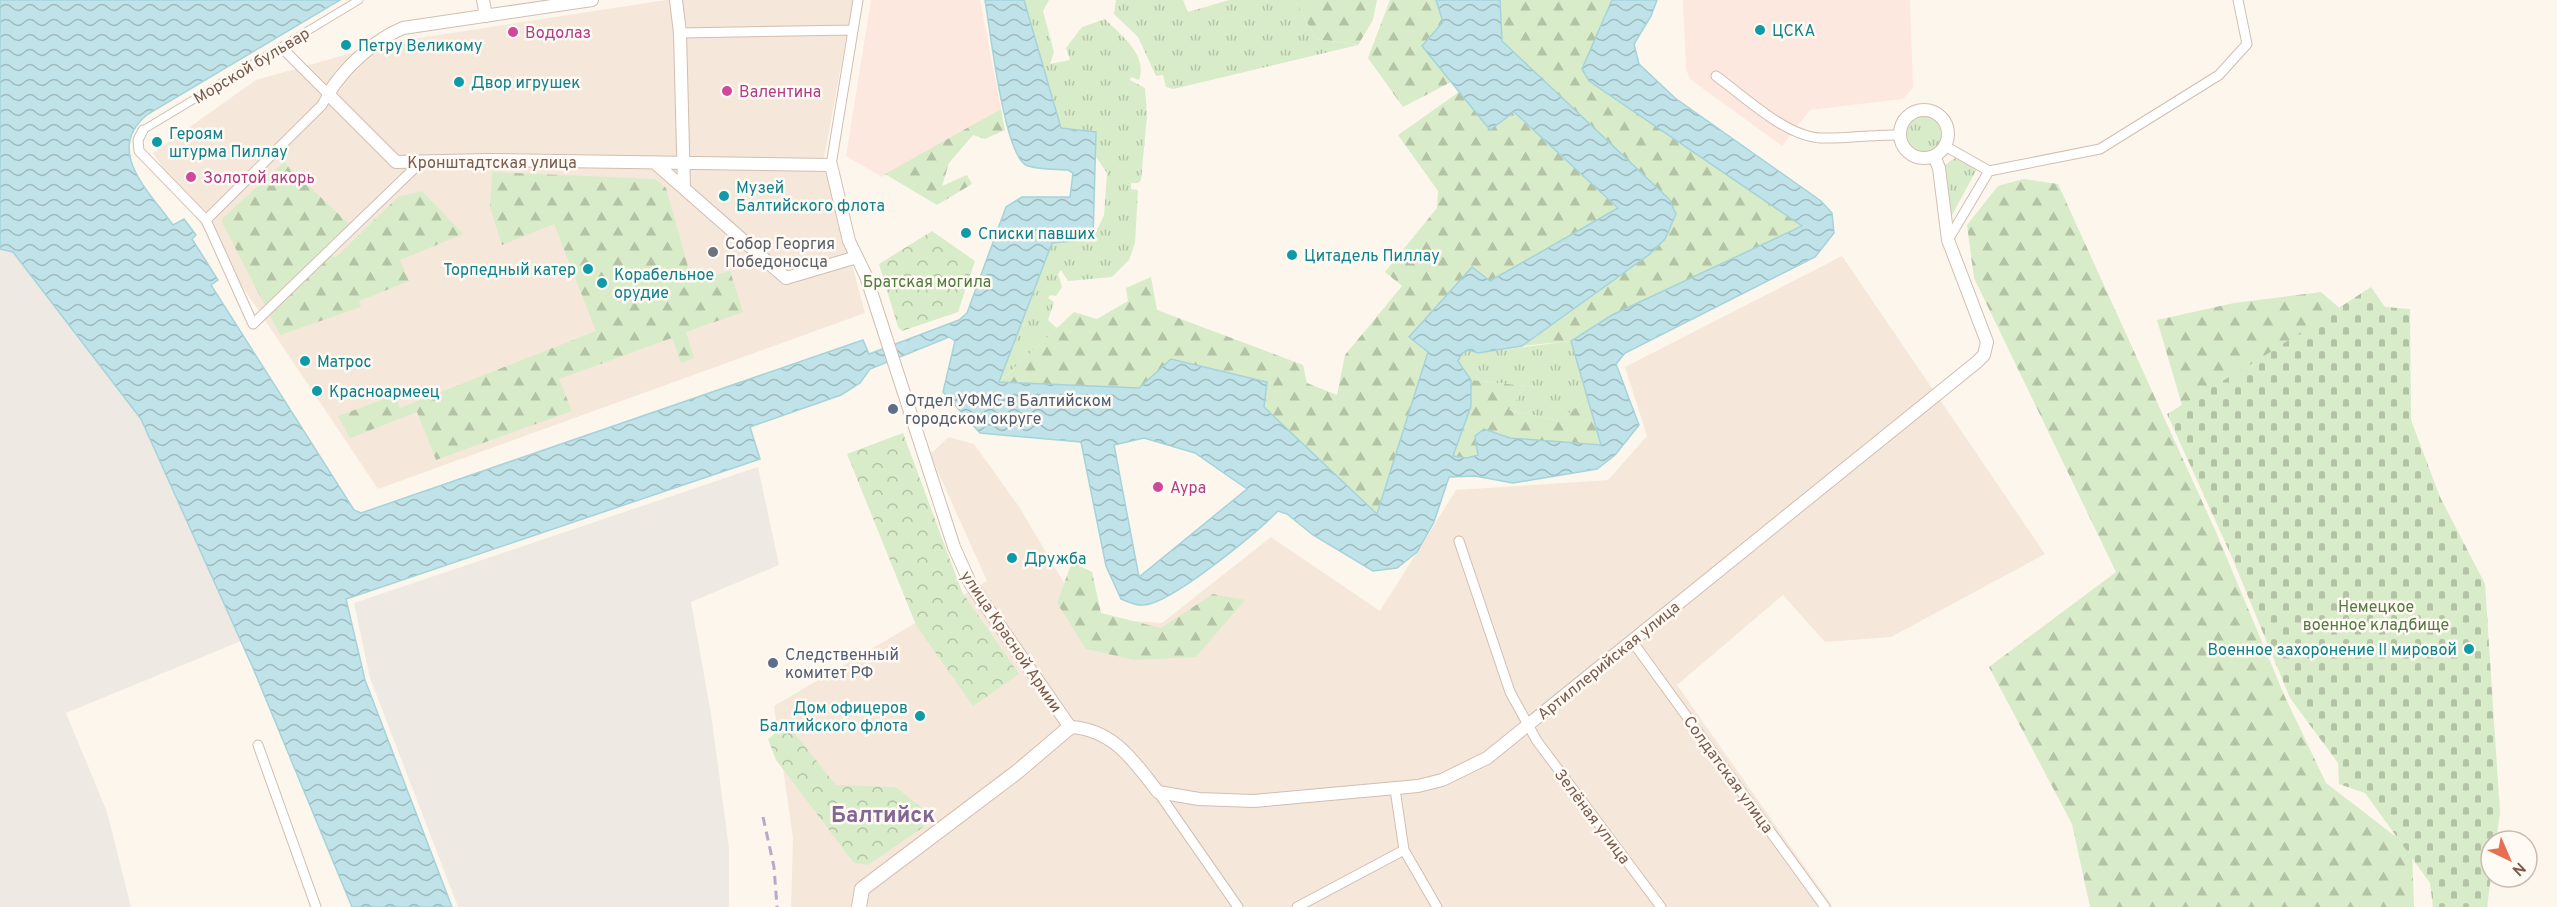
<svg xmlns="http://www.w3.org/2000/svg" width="2557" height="907" viewBox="0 0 2557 907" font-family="Overpass,sans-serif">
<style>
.residential{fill:#f5e8da}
.commercial{fill:#fde8e0}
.industrial{fill:#efe9e4}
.grass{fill:url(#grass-tufts)}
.forest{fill:url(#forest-firs)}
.cemetery{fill:url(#cemetery-stones)}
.park{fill:url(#park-crowns)}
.water{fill:url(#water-waves);stroke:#a5d3da;stroke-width:1.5;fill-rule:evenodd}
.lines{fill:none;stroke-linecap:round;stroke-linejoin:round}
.pedestrian-casing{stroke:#d1beb0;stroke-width:9}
.minor-casing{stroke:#d1beb0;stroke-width:11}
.tertiary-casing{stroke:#d1beb0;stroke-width:14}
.secondary-casing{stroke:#d6c0b0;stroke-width:16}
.pedestrian{stroke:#fff;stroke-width:7}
.minor{stroke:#fff;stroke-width:9}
.tertiary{stroke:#fff;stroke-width:12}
.secondary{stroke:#fff;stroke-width:14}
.rail{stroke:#b9a8c9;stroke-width:3;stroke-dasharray:9 6;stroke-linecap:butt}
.culture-dot{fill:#0f9aa8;stroke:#fffaf3;stroke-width:2}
.hotel-dot{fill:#d1479c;stroke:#fffaf3;stroke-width:2}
.worship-dot{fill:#6b7280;stroke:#fffaf3;stroke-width:2}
.service-dot{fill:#5c6f8a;stroke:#fffaf3;stroke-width:2}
.labels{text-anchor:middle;stroke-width:5;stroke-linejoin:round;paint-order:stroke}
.culture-label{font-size:16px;fill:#0d838f;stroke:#fffaf3;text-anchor:start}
.hotel-label{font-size:16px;fill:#b23c85;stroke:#fffaf3;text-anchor:start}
.street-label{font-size:16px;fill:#7a5c4d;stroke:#fffaf3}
.worship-label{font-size:16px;fill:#5b616d;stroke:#fffaf3;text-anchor:start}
.park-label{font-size:16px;fill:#537a41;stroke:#fffaf3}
.service-label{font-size:16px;fill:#4e5e75;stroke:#fffaf3;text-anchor:start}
.district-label{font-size:22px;font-weight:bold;fill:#846695;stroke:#fffaf3}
</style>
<defs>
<pattern id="grass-tufts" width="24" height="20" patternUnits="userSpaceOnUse" patternTransform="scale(1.5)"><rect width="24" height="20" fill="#d8ecc9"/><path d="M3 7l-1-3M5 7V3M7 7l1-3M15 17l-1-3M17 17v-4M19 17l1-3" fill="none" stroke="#b4c2a5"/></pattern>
<pattern id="forest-firs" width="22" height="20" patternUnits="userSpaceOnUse" patternTransform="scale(1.5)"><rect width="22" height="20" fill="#d8ecc9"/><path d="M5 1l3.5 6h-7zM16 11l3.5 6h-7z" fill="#b4c2a5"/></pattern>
<pattern id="cemetery-stones" width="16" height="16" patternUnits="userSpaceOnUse" patternTransform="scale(1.5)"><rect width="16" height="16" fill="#d8ecc9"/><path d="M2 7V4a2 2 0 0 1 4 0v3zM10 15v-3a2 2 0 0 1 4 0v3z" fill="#b4c2a5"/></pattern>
<pattern id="park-crowns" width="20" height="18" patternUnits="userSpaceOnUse" patternTransform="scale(1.5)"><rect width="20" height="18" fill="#d8ecc9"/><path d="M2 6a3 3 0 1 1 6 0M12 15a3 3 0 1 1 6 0" fill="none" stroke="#b4c2a5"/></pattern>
<pattern id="water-waves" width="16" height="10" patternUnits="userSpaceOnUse" patternTransform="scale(1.5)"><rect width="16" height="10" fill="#bfe3e8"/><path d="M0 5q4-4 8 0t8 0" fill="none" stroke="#a0bbbe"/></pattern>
</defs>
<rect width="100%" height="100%" fill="#fdf6ec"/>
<!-- residential -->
<path class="residential" d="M666,0H853L824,159L865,313L378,489L153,153L256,80L387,43Z
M1842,256L2045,554L1891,637L1825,642L1783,595L1677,685L1833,907H791L793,838L774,706L987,581L930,454L949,437L974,444L1020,508L1084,617L1162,623L1271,537L1380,611L1456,490L1608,480L1647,436L1625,367Z"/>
<!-- commercial -->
<path class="commercial" d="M871,0H980L1001,109L882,177L846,156Z
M1683,0H1910L1913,87L1903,99L1810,110L1782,146L1691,80L1686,70Z"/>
<!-- industrial -->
<path class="industrial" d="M0,249L13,252L141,419L241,641L66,713L107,812L131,907H0Z
M758,467L779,565L691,602L711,714L729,848V907H458L370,678L354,603Z"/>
<!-- grass -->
<path class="grass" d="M1024,0H1049L1043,11L1054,52L1050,64L1070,60L1066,48L1082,27L1105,19C1121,36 1148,54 1139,80L1131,77L1130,80L1145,88L1147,116L1141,180L1138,183H1131V189L1138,190L1135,243L1129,260L1112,277L1068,281L1061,270L1058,274L1062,287L1056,296L1050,295L1048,298L1054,302L1048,320L1057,328L999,382L1052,243L1093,239L1104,215L1107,173L1096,157V132L1061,129Z
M1079,0H1183L1188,12L1229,0H1295L1316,39L1358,45L1173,89L1166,87L1163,75L1156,76L1138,37L1114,14L1116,0Z
M1904 133a20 20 0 1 1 40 0a20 20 0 1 1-40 0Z
M1955,158L1977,169L1951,217L1945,165Z
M1571,341L1587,399L1559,421L1509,410L1526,386L1471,380L1458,361L1462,352L1469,350L1478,353Z"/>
<!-- forest -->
<path class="forest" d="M1295,0H1377L1373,20L1358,45L1316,39Z
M1390,0H1436L1444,22L1423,48L1451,82L1403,107L1368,58Z
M1500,0H1612L1582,69L1589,81L1802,226L1612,315L1571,341L1522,346L1650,254L1594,128L1502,41Z
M1459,92L1490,130L1513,112L1619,209L1489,281L1473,267L1409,337L1428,352L1377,514L1264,407L1267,382L1139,388L999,382L1074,312L1097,319L1128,301L1126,288L1151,277L1157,310L1303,365L1307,383L1337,395L1345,355L1402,286L1385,272L1437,208L1438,191L1398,135Z
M1001,109L1005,130L985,139L973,135L949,163L942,186L967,175L972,184L937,205L885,174Z
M284,162L350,225L325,247L335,258L398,197L422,191L463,234L400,260L409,281L359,301L361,307L280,335L221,220Z
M492,172L655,179L666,188L692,281L730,271L743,312L686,332L694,358L681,363L672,338L559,379L572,411L436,460L417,412L350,438L338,416L395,395L400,408L596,331L554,224L502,245L490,208Z
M2023,179L2058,184L2216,532L2285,697L2326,783L2412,849L2414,907H2090L2072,824L1989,667L2116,572L1974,278L1967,225L1998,186Z
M2321,292L2386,348L2186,419L2157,320L2234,303Z
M1471,380L1526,386L1509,410L1559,421L1587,399L1601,446L1510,438L1484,429L1479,455L1467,458L1453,456L1471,406Z
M1072,562L1092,572L1101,613L1161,628L1213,594L1245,600L1196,657L1134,660L1086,649L1057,603Z"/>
<!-- cemetery -->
<path class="cemetery" d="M2371,287L2385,307L2410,309L2411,420L2440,497L2485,584L2500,813L2496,841H2491V877L2487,907H2433L2430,883L2365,793L2339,784L2338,763L2290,698L2231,555L2167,414L2258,360Z"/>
<!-- park -->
<path class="park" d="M932,231L975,261L958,312L902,331L898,327L879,264Z
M903,433L962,592L1019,674L973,706L916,625L847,454Z
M787,724L836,785L896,787L935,819L868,865L854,863L776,760L768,739Z"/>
<!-- water -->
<path class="water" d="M0,0H340L148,114C103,150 149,191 173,225L184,219L196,235L192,239L218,280L211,285L354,510L361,513L863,340L869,354L959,320L967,313L1006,207L1022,197H1070L1073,173L1068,170C1056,169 1037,170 1026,165C1004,154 990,29 985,0H1024L1061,128L1096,132L1093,239L1052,243L999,382L1139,388L1171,359L1267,382L1264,407L1377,514L1428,352L1409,337L1472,267L1490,281L1618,208L1514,112L1490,130L1422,46L1443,22L1436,0H1500L1502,41L1669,199L1676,214L1665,239L1650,254L1522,346L1478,353L1469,350L1462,353L1458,361L1471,380V406L1453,456L1467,458L1478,455L1475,436L1484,429L1510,438L1601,445L1571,341L1612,315L1802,226L1589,81L1582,69L1612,0H1657L1651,16L1634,44L1639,64L1675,98L1821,201L1832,213L1834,233L1815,257L1625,353L1616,364L1639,425L1615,455L1597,469L1513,483L1475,476L1449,477L1434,522L1417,552L1397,568L1373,571L1313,535L1287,514L1278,511C1257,532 1170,605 1143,605C1136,606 1127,601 1121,599L1106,566L1081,442L980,433L943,392L955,341L949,337L870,369L860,383L841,395L750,427L760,459L346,599L365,680L452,907H352L253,668L141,419L13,252L0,249ZM1144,438L1195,453L1247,489L1139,577L1114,445Z"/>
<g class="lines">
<!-- pedestrian casing -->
<g class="pedestrian-casing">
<path id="pedestrian" d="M143,130L359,0"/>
</g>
<!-- minor casing -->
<g class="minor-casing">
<path id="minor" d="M680,33L853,30
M1716,76C1744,96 1785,136 1820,138C1846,139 1873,134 1900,135
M143,130L138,140L139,151L206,220L253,324L422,161
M1945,146L1989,171L2100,149L2219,75L2247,44L2238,0
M831,165L858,0
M206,220L322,105L328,94L282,48
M1948,240L1989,171
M1459,541L1510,692L1537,741L1661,907
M1632,641L1825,907
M258,745L316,907
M1395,789L1404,850L1437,907
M1158,792L1238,907
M1297,907L1404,850"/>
</g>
<!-- tertiary casing -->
<g class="tertiary-casing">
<path id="tertiary" d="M483,0L486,16
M592,0L403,28C374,40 345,67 328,94L396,162L489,160L831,165L849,241L866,276L954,547L970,583L1070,727C1113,729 1134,761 1158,792L1199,799L1254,801L1418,786L1442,780L1487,758L1977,362L1984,355L1987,342L1948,240L1939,168L1934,156
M676,0L680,33L684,188
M1900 134a24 24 0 1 1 48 0a24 24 0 1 1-48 0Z
M655,163L786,278L857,257"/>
</g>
<!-- secondary casing -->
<g class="secondary-casing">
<path id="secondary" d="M859,907L862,889L1017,772L1070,727"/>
</g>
<!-- pedestrian -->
<use href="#pedestrian" class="pedestrian"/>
<!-- minor -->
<use href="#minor" class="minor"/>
<!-- tertiary -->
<use href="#tertiary" class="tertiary"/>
<!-- secondary -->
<use href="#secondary" class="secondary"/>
<!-- rail -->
<path class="rail" d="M763,817L774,867L777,907"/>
</g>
<!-- markers -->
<g class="culture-dot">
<circle cx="1760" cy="30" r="6"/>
<circle cx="346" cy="45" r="6"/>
<circle cx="459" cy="82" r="6"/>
<circle cx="157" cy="142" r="6"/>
<circle cx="724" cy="196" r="6"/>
<circle cx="966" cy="233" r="6"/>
<circle cx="1292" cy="255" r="6"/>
<circle cx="588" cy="269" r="6"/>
<circle cx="602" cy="283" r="6"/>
<circle cx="305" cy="361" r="6"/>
<circle cx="317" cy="391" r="6"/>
<circle cx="1012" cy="558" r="6"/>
<circle cx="2469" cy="649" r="6"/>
<circle cx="920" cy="716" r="6"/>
</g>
<g class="hotel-dot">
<circle cx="513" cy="32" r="6"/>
<circle cx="727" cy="91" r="6"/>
<circle cx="191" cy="177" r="6"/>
<circle cx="1158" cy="487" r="6"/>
</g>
<circle class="worship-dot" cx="713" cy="252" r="6"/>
<g class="service-dot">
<circle cx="893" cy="409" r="6"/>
<circle cx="773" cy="663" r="6"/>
</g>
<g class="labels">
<!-- culture labels -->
<g class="culture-label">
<text x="1772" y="36">ЦСКА</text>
<text x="358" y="51">Петру Великому</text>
<text x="471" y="88">Двор игрушек</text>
<text x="169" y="139">Героям<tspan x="169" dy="18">штурма Пиллау</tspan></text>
<text x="736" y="193">Музей<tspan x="736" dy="18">Балтийского флота</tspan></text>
<text x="978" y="239">Списки павших</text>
<text x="1304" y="261">Цитадель Пиллау</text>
<text x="576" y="275" text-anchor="end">Торпедный катер</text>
<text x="614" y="280">Корабельное<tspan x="614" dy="18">орудие</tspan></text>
<text x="317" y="367">Матрос</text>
<text x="329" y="397">Красноармеец</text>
<text x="1024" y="564">Дружба</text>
<text x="2457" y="655" text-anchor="end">Военное захоронение II мировой</text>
<text x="908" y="713" text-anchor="end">Дом офицеров<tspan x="908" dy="18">Балтийского флота</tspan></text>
</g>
<!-- hotel labels -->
<g class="hotel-label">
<text x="525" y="38">Водолаз</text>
<text x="739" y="97">Валентина</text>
<text x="203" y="183">Золотой якорь</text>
<text x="1170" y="493">Аура</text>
</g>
<!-- street labels -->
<g class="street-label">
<text transform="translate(251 65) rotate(-31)" y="6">Морской бульвар</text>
<text x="492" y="168">Кронштадтская улица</text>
<text transform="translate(1012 641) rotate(56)" y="6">улица Красной Армии</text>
<text transform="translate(1608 660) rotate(-39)" y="6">Артиллерийская улица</text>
<text transform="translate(1729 774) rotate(54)" y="6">Солдатская улица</text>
<text transform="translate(1593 816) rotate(53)" y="6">Зелёная улица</text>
</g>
<!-- worship labels -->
<g class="worship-label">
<text x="725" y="249">Собор Георгия<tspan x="725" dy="18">Победоносца</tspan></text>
</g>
<!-- park labels -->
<g class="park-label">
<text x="927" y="287">Братская могила</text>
<text x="2376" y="612">Немецкое<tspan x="2376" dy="18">военное кладбище</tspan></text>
</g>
<!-- service labels -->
<g class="service-label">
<text x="905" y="406">Отдел УФМС в Балтийском<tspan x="905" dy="18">городском округе</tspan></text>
<text x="785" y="660">Следственный<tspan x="785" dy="18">комитет РФ</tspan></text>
</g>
<!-- district labels -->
<g class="district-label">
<text x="883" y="822">Балтийск</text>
</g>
</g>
<!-- north arrow -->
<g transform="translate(2509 859) rotate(136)"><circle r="28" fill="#fffaf3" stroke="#cabbb1" stroke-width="1.5"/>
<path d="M0-4.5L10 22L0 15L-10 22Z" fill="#e76f51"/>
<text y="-9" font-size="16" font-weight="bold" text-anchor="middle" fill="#7a5c4d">N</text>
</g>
</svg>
